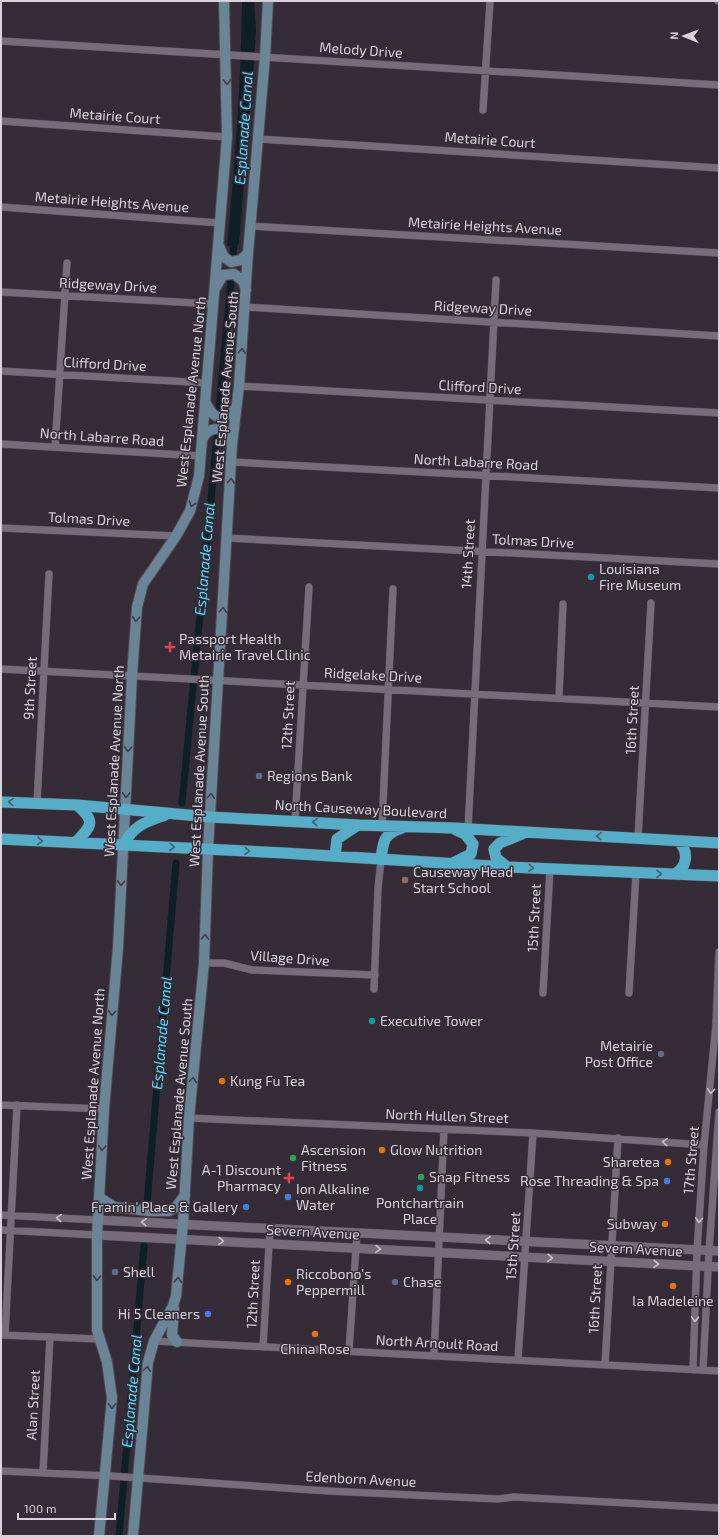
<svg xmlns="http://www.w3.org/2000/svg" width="720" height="1537" viewBox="0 0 720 1537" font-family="'Exo 2',sans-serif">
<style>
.water{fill:#0e2026}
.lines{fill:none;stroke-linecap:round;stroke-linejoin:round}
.canal{stroke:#0e2026;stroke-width:7}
.minor-casing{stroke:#514a53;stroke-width:8}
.tertiary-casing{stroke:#514a53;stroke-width:10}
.secondary-casing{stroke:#514a53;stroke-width:12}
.trunk-casing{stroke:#514a53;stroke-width:12}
.minor{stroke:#776d7a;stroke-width:7}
.tertiary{stroke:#776d7a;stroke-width:9}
.secondary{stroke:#6a8597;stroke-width:10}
.trunk{stroke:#56adc7;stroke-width:11}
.oneway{stroke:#403e4a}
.oneway2{stroke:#426071}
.oneway3{stroke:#c5bfc7}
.culture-dot{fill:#0f9aa8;stroke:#352c37;stroke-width:1.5}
.health-dot{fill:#e0444e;stroke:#352c37;stroke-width:1.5}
.service-dot{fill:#5c6f8a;stroke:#352c37;stroke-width:1.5}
.education-dot{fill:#8d6e63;stroke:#352c37;stroke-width:1.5}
.food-dot{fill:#e8710a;stroke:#352c37;stroke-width:1.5}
.leisure-dot{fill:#2e9e5b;stroke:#352c37;stroke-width:1.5}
.shop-dot{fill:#3f7fe0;stroke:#352c37;stroke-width:1.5}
.labels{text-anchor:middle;stroke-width:3;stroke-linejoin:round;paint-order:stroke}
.street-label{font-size:14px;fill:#d8d3da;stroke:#352c37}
.poi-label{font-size:14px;fill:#d8d3da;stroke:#352c37;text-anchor:start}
.water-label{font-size:15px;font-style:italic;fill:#4dd9fe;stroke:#352c37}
</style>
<rect width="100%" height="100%" fill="#352c37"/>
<!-- water -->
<path class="water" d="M242,1H254L256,30L254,62L239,244L227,246C235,164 241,83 242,1Z"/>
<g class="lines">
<!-- canal -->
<path class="canal" d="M233,254L235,236
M219,410L231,280
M182,803L217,436
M147,1203L176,863
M119,1536L144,1246"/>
<!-- minor casing -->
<g class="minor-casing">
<path id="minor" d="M718,1H719
M1,41L719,85
M483,110L490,1
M1,121L227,137
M259,139L719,168
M1,207L220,223
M250,226L719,253
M1,292L213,304
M245,307L719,336
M1,371L207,383
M239,386L719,413
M1,444L201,456
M55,447L67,263
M232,462L719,488
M1,528L176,536
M227,538L719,564
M1,669L719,707
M559,698L563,604
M37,803L49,574
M295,821L309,587
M382,826L393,589
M468,829L496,280
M638,838L651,603
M204,963H224L252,970L375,975
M374,989L378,888L381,860
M543,993L550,869
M629,993L636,873
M1,1105L104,1109
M189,1118L533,1133L704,1145
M1,1215L98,1220
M1,1230L97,1235
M1,1335L98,1339
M5,1335L17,1105
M154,1341L719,1371
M263,1347L270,1229
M349,1351L357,1233
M434,1356L444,1129
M518,1360L533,1133
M605,1365L618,1138
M693,1370L697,1251L704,1145L716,1024L719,952
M703,1370L709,1251L719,1112
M1,1471L111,1476L328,1491L498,1499L514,1497L719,1508
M43,1473L50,1337"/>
</g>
<!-- tertiary casing -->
<g class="tertiary-casing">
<path id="tertiary" d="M98,1220L719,1251
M97,1235L719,1267"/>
</g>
<!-- secondary casing -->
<g class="secondary-casing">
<path id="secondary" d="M219,246L224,257L231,262L241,260L248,253
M216,287L223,275L234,274L243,281L246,290
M205,401C213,419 220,422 235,409
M202,440C207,429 214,427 225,431L231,443
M99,1197L114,1207L150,1211H169L176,1207L185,1195
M174,1309L172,1335L177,1342
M99,1536L112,1398L107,1362L97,1330V1235L104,1109L118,948L132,675L137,607L143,584L176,536L190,511L199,476L227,137L224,1
M133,1536L148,1362L154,1341L173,1306L176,1296L183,1224L189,1118L204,963L208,849L232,445L239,386L248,253L265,57L268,1"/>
</g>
<!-- trunk casing -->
<g class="trunk-casing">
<path id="trunk" d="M1,802L77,805L210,817L358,825L453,828L719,843
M1,839L284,853L507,867L719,876
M76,842C92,825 96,822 77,805
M124,844C134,825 146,822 165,815
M335,856L337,839L358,825
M381,860C383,842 383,834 402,828
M453,863L471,854L473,844L465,834L456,830
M507,867L496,858L494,849L500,843L522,834
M675,874C688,866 689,851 678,841"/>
</g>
<!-- minor -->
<use href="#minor" class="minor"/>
<!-- tertiary -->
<use href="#tertiary" class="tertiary"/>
<!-- secondary -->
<use href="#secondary" class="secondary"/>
<!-- trunk -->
<use href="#trunk" class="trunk"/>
</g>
<!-- one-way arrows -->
<defs><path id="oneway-chevron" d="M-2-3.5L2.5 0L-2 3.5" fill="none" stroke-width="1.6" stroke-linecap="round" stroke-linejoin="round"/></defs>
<g class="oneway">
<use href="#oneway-chevron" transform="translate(227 82) rotate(89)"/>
<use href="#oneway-chevron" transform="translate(242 351) rotate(-85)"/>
<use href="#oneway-chevron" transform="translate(231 481) rotate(-86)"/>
<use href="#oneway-chevron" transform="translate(192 504) rotate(109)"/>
<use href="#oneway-chevron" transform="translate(223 610) rotate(-87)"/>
<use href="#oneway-chevron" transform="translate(136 619) rotate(95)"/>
<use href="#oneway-chevron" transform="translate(128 749) rotate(93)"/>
<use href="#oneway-chevron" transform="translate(126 795) rotate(93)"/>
<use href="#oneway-chevron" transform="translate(211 796) rotate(-86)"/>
<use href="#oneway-chevron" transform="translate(121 883) rotate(93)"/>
<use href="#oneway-chevron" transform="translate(205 937) rotate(-88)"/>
<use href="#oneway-chevron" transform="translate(112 1013) rotate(95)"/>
<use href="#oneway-chevron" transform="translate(193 1080) rotate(-83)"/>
<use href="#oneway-chevron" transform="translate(102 1148) rotate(93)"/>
<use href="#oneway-chevron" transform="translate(97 1278) rotate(91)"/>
<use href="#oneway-chevron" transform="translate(178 1280) rotate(-85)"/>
<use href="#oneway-chevron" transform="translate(147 1369) rotate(-83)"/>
<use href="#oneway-chevron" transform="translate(112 1406) rotate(91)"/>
</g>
<g class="oneway2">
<use href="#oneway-chevron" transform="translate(11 802) rotate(-178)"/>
<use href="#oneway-chevron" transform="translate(315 822) rotate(-176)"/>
<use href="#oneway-chevron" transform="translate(599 836) rotate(-177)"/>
<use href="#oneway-chevron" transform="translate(40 841) rotate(3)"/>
<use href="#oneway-chevron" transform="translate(172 847) rotate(2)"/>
<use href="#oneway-chevron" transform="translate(247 851) rotate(3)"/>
<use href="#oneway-chevron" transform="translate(531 868) rotate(3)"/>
<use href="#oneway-chevron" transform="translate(659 874) rotate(2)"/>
</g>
<g class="oneway3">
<use href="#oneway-chevron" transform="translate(711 1091) rotate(95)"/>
<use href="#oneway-chevron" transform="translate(665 1142) rotate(-175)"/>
<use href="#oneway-chevron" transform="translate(59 1218) rotate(-177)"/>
<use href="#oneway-chevron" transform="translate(699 1220) rotate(94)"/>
<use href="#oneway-chevron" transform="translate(144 1222) rotate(-177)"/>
<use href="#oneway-chevron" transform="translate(488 1240) rotate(-177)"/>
<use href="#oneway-chevron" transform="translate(221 1241) rotate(3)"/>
<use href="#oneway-chevron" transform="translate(378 1249) rotate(3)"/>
<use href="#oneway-chevron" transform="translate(550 1258) rotate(3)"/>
<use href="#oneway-chevron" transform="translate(656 1264) rotate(3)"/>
<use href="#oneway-chevron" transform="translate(695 1319) rotate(92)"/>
</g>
<!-- markers -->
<g class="culture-dot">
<circle cx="591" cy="577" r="4"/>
<circle cx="372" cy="1021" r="4"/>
<circle cx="420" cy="1188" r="4"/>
</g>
<g class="health-dot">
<path d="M168 641h4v4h4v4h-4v4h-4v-4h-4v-4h4z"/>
<path d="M287 1172h4v4h4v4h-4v4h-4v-4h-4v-4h4z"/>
</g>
<g class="service-dot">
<circle cx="259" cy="776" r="4"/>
<circle cx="661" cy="1054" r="4"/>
<circle cx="115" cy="1272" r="4"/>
<circle cx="395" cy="1282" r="4"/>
</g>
<circle class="education-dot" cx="405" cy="880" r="4"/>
<g class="food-dot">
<circle cx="222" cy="1081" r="4"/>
<circle cx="382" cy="1150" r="4"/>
<circle cx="668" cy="1162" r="4"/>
<circle cx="665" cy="1224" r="4"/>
<circle cx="288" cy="1282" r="4"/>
<circle cx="673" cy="1286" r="4"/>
<circle cx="315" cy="1334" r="4"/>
</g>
<g class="leisure-dot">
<circle cx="293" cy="1158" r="4"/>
<circle cx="421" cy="1177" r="4"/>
</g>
<g class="shop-dot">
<circle cx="667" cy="1181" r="4"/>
<circle cx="288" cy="1197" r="4"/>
<circle cx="246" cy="1207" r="4"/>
<circle cx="208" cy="1314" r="4"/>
</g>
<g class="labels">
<!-- street labels -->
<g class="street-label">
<text transform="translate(361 50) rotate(4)" y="5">Melody Drive</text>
<text transform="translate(115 116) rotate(4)" y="5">Metairie Court</text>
<text transform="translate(490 140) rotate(4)" y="5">Metairie Court</text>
<text transform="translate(112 202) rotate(4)" y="5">Metairie Heights Avenue</text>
<text transform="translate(485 226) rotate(3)" y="5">Metairie Heights Avenue</text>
<text transform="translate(108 285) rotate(3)" y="5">Ridgeway Drive</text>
<text transform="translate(483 308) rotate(3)" y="5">Ridgeway Drive</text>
<text transform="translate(105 364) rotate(3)" y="5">Clifford Drive</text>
<text transform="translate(225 387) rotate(-85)" y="5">West Esplanade Avenue South</text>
<text transform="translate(480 387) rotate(3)" y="5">Clifford Drive</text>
<text transform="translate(191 392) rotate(-84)" y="5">West Esplanade Avenue North</text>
<text transform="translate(102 437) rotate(4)" y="5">North Labarre Road</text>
<text transform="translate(476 462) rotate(3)" y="5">North Labarre Road</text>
<text transform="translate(89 519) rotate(3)" y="5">Tolmas Drive</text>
<text transform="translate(533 541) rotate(3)" y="5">Tolmas Drive</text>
<text transform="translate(468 554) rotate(-87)" y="5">14th Street</text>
<text transform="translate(373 675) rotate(3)" y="5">Ridgelake Drive</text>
<text transform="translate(30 688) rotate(-87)" y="5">9th Street</text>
<text transform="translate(288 715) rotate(-87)" y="5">12th Street</text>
<text transform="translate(632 720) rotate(-87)" y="5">16th Street</text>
<text transform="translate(114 761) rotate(-87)" y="5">West Esplanade Avenue North</text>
<text transform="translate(199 771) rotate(-87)" y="5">West Esplanade Avenue South</text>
<text transform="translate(361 809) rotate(3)" y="5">North Causeway Boulevard</text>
<text transform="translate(534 918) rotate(-87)" y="5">15th Street</text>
<text transform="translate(290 958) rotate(4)" y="5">Village Drive</text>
<text transform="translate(93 1084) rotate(-86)" y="5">West Esplanade Avenue North</text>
<text transform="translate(179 1094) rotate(-85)" y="5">West Esplanade Avenue South</text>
<text transform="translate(447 1116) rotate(2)" y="5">North Hullen Street</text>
<text transform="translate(691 1160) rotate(-85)" y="5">17th Street</text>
<text transform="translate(313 1232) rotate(3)" y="5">Severn Avenue</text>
<text transform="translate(513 1246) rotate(-86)" y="5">15th Street</text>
<text transform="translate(636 1249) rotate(3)" y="5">Severn Avenue</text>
<text transform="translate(253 1294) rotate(-87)" y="5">12th Street</text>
<text transform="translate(595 1299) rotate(-87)" y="5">16th Street</text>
<text transform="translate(437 1343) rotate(3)" y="5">North Arnoult Road</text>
<text transform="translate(33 1405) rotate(-87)" y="5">Alan Street</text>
<text transform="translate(361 1479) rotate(3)" y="5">Edenborn Avenue</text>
</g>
<!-- poi labels -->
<g class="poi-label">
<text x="599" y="574">Louisiana<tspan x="599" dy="16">Fire Museum</tspan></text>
<text x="179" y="644">Passport Health<tspan x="179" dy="16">Metairie Travel Clinic</tspan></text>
<text x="267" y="781">Regions Bank</text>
<text x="413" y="877">Causeway Head<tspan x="413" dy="16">Start School</tspan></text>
<text x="380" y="1026">Executive Tower</text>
<text x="653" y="1051" text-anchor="end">Metairie<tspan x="653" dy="16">Post Office</tspan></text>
<text x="230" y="1086">Kung Fu Tea</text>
<text x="301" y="1155">Ascension<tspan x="301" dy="16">Fitness</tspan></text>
<text x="390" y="1155">Glow Nutrition</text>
<text x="660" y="1167" text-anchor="end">Sharetea</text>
<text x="281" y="1175" text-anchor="end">A-1 Discount<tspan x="281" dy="16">Pharmacy</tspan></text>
<text x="429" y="1182">Snap Fitness</text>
<text x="659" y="1186" text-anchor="end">Rose Threading &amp; Spa</text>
<text x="296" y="1194">Ion Alkaline<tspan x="296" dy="16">Water</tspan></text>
<text x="420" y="1208" text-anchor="middle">Pontchartrain<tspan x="420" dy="16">Place</tspan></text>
<text x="238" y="1212" text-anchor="end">Framin' Place &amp; Gallery</text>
<text x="657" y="1229" text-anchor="end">Subway</text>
<text x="123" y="1277">Shell</text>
<text x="296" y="1279">Riccobono's<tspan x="296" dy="16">Peppermill</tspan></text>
<text x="403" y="1287">Chase</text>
<text x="673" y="1306" text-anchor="middle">la Madeleine</text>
<text x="200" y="1319" text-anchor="end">Hi 5 Cleaners</text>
<text x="315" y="1354" text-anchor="middle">China Rose</text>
</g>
<!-- water labels -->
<g class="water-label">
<text transform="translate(244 128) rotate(-86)" y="5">Esplanade Canal</text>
<text transform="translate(205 559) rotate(-85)" y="5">Esplanade Canal</text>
<text transform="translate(162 1033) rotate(-85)" y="5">Esplanade Canal</text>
<text transform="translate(132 1391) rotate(-85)" y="5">Esplanade Canal</text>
</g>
</g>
<!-- border -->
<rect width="720" height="1537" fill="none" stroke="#d8d3da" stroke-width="4"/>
<!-- north arrow -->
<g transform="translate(684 36) rotate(271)" stroke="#352c37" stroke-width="3" paint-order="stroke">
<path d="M0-3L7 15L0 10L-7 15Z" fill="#d8d3da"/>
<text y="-6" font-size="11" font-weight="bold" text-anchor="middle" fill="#d8d3da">N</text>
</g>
<!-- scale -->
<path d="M18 1513v6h97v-6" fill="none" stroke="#d8d3da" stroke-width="2"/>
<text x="24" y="1513" font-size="12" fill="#d8d3da" stroke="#352c37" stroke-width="3" paint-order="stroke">100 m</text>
</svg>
